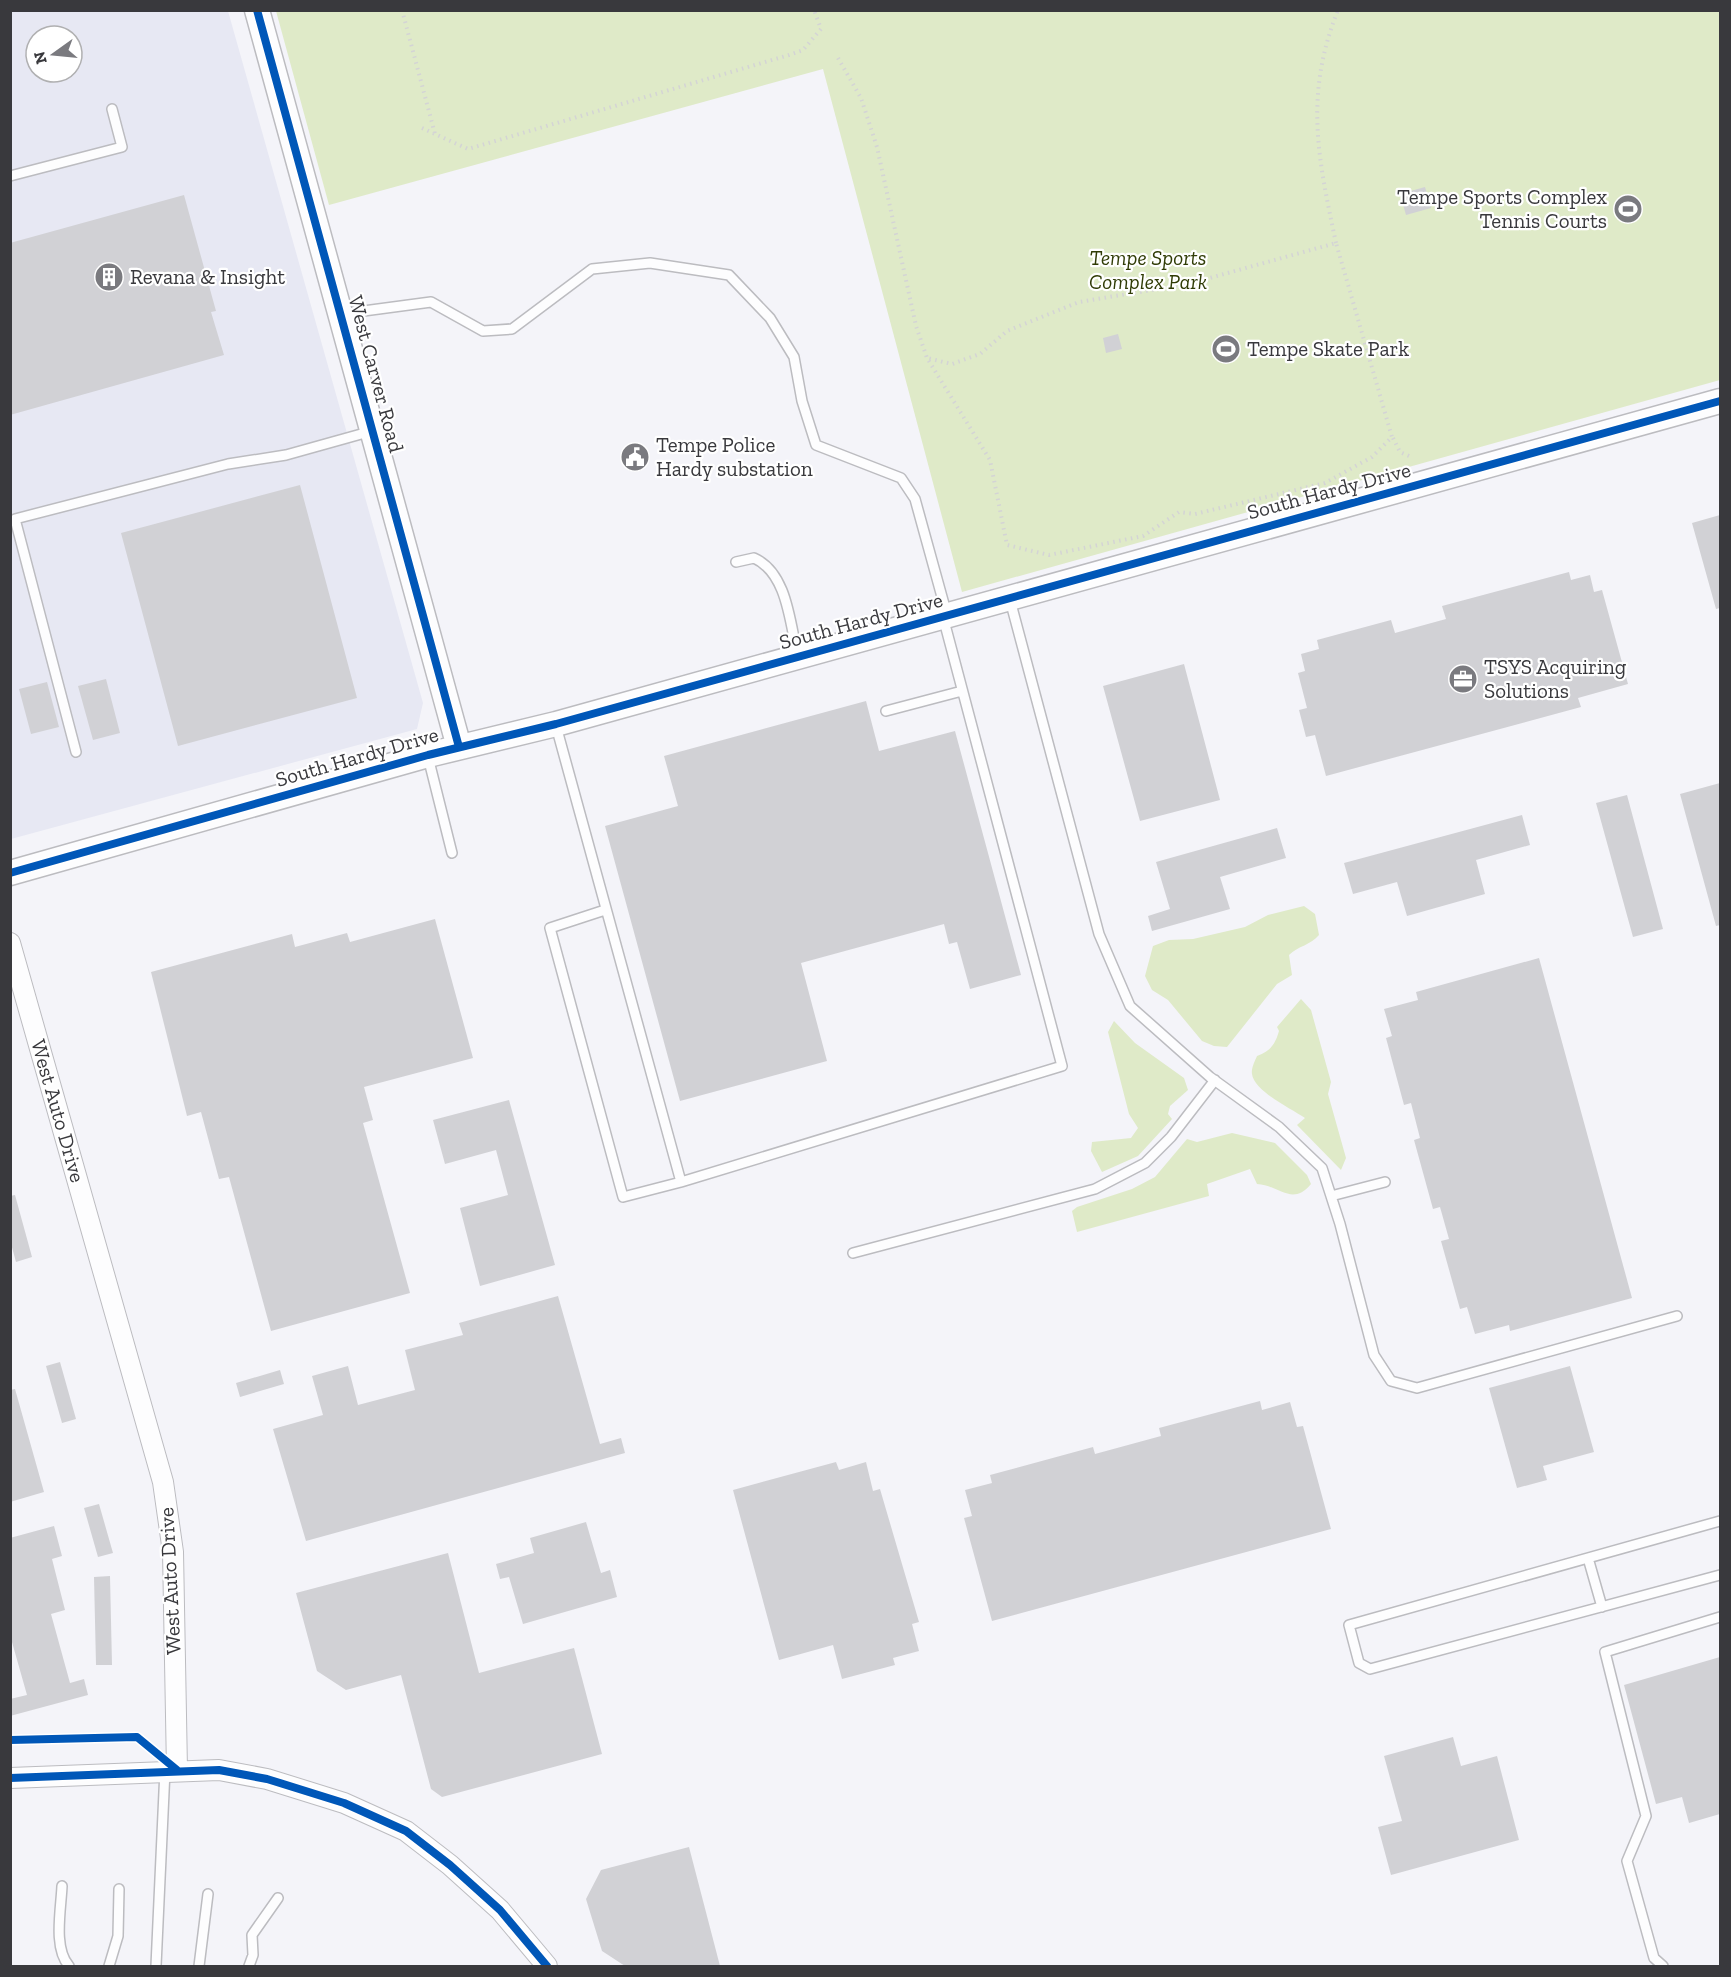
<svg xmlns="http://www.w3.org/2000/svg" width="1731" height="1977" viewBox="0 0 1731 1977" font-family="'Zilla Slab',serif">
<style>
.built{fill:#e7e8f3;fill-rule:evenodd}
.green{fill:#dfeac8}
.building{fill:#d1d1d5}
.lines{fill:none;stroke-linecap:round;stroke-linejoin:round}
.service-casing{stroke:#bcbcc0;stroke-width:12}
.minor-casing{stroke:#bcbcc0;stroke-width:22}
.tertiary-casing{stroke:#bcbcc0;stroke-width:27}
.path{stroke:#d4d4d5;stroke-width:4;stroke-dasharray:1.5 4.5;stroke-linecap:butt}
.service{stroke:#fdfdfe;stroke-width:9}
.minor{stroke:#fdfdfe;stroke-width:20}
.tertiary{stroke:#fdfdfe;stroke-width:24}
.cycleway-casing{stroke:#fff;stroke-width:11}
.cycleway{stroke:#0057b8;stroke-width:8}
.labels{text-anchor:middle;stroke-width:4.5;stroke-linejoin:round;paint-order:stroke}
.poi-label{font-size:21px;fill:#39393d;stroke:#fff;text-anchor:start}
.park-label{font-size:21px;font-style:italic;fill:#303c06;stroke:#fff}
.street-label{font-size:21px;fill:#39393d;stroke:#fff}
</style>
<rect width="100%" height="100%" fill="#f4f4f9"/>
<!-- built -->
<path class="built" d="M11,11H228L423,703L417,729L11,839ZM36,36H72V72H36Z"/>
<!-- green -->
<path class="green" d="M276,11H1720V380L962,592L823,69L329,205Z
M1304,906L1315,914L1319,935C1311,945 1298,946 1289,955L1292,975L1277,984L1227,1047L1214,1046L1202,1041L1168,1000L1152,990L1145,976L1153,946L1169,940L1193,939L1245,927L1268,915Z
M1301,999L1311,1010L1331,1082L1328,1094L1346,1158L1341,1170L1297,1125L1305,1118C1290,1108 1254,1091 1252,1074C1251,1068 1255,1061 1257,1056C1270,1051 1275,1045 1279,1031L1277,1027Z
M1114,1021L1135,1043L1184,1078L1188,1090L1170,1106L1168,1114L1172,1119L1138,1156L1102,1172L1091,1151L1092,1142L1131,1138L1138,1128L1129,1114L1108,1032Z
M1232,1133L1275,1143L1307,1175L1311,1184C1292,1207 1279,1185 1257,1184L1250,1169L1207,1184L1209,1196L1077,1232L1072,1211L1077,1207L1132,1189L1155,1177L1187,1139L1197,1142Z"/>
<!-- building -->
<path class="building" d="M1425,187L1431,208L1406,215L1400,194Z
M184,195L216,311L211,312L224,355L10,415V243Z
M1118,334L1122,349L1106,353L1103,338Z
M300,485L357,698L178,746L121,533Z
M1720,515V608L1716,609L1692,523Z
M1569,572L1571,580L1590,575L1594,592L1602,590L1628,684L1578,698L1581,707L1326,776L1315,735L1306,737L1299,710L1307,708L1298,673L1305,671L1301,654L1319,649L1317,640L1391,620L1395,633L1446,619L1442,606Z
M1184,664L1220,800L1140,821L1103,686Z
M106,679L120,733L93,740L78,686Z
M47,682L59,727L31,734L19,689Z
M866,701L879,751L955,731L1021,975L970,989L957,942L949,944L944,924L801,963L827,1061L680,1101L605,826L678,806L664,756Z
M1720,783V925L1716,926L1680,794Z
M1627,795L1663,929L1633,937L1596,803Z
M1522,815L1530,845L1476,860L1485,894L1407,916L1397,882L1353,894L1344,863Z
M1277,828L1286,858L1220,877L1230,909L1152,931L1148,916L1170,909L1156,862Z
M435,919L473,1058L364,1087L373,1120L363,1123L410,1293L271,1331L229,1177L219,1179L201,1112L187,1116L151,972L292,934L295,947L347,933L350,942Z
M1539,958L1632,1298L1510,1331L1509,1325L1475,1334L1467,1307L1460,1309L1441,1241L1449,1239L1440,1207L1433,1209L1414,1140L1420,1138L1411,1103L1404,1105L1386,1038L1392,1036L1384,1009L1418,1000L1416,992Z
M509,1100L555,1265L480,1286L460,1208L508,1195L496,1150L445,1164L433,1120Z
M15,1195L32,1257L16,1262L10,1240V1196Z
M558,1296L600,1444L621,1438L625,1453L306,1541L273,1429L323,1415L312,1376L348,1366L358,1405L415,1390L405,1350L463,1335L459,1323Z
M60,1362L76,1419L62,1423L46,1366Z
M1570,1366L1594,1452L1543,1466L1547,1480L1517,1488L1489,1388Z
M280,1370L284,1384L240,1397L236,1383Z
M15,1389L44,1492L10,1502V1390Z
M1260,1401L1262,1410L1290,1402L1297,1427L1303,1426L1331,1529L992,1621L964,1518L972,1516L965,1490L992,1483L990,1475L1093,1447L1095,1454L1161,1436L1159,1428Z
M836,1462L839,1470L866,1462L873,1491L880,1489L919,1622L912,1624L919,1651L893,1658L895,1665L842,1679L833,1645L779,1660L733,1490Z
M99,1504L113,1553L98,1557L84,1508Z
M586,1522L601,1573L610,1570L617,1597L523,1624L509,1577L500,1579L496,1564L534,1553L530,1538Z
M54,1526L62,1556L52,1559L65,1610L51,1614L70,1683L84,1679L88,1695L10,1716V1699L27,1695L10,1635V1538Z
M448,1553L479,1673L574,1648L602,1754L442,1797L431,1789L401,1675L346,1690L317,1671L296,1593Z
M110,1576L112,1665H96L94,1577Z
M1720,1657V1814L1689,1823L1682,1797L1656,1804L1624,1685Z
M1453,1737L1461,1766L1497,1756L1519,1840L1391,1875L1378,1827L1402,1821L1384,1756Z
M689,1847L720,1966H625L602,1951L586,1899L601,1870Z"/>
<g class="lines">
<!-- service casing -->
<g class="service-casing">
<path id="service" d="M10,176L122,147L112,109
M341,314L431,302L483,331L512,329L592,269L650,263L729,275L770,318L794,357L802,401L816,445L901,478L915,499L947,615
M736,562L754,558C788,573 790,625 798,657
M1010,600L1099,934L1130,1006L1210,1077L1279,1127L1322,1168L1340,1224L1374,1355L1391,1381L1417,1388L1677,1316
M886,711L962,691
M556,726L681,1182L1062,1066L943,617
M76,752L15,519L228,464L286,455L372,431
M428,757L452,853
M605,910L550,928L623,1197L681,1182
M1331,1196L1385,1182
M853,1253L1095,1189L1145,1163L1171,1137L1215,1080
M1720,1521L1349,1625L1359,1663L1370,1669L1720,1575
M1588,1558L1602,1607
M62,1886C61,1910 53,1948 69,1966
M109,1966L118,1936L119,1889
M156,1966L165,1770
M199,1966L208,1894
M249,1966L253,1955L252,1935L278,1898
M1663,1966L1654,1958L1627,1861L1646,1816L1605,1652L1720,1617"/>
</g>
<!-- minor casing -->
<g class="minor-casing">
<path id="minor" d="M10,943L163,1482L173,1552L177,1770
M10,1778L219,1770L267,1779L344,1803L406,1831L450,1865L500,1910L547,1966"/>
</g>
<!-- tertiary casing -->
<g class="tertiary-casing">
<path id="tertiary" d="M257,10L459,747
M10,873L428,755L556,724L1720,401"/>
</g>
<!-- path -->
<path class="path" d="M402,10L435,134
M838,58L861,98L877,147L916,326L927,358L990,460L1007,545L1049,555L1143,536L1179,512L1195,514L1325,483L1372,457L1392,437L1336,243L1188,284L1079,302L1007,331L980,354L952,364L927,358
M422,128L468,149L789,55L803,50L821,29L814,10
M1336,243C1318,158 1304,95 1338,10
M1393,438L1400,452L1409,456"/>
<!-- service -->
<use href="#service" class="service"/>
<!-- minor -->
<use href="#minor" class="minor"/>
<!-- tertiary -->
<use href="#tertiary" class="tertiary"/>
<!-- cycleway casing -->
<g class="cycleway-casing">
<path id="cycleway" d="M257,10L459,747
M10,873L428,755L556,724L1720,401
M10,1740L137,1737L177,1770
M10,1778L219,1770L267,1779L344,1803L406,1831L450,1865L500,1910L547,1966"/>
</g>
<!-- cycleway -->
<use href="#cycleway" class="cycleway"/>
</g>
<!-- icons -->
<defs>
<g id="stadium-disc" transform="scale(1.5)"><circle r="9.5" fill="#7a7a7f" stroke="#fff"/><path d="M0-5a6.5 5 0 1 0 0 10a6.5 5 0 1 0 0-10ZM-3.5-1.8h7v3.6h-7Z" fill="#fff"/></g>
<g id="building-disc" transform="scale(1.5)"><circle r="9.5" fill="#7a7a7f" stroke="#fff"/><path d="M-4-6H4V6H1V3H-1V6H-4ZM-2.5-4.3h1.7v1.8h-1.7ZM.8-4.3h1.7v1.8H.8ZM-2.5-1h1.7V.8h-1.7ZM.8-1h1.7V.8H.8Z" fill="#fff"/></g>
<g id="civic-disc" transform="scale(1.5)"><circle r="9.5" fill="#7a7a7f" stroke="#fff"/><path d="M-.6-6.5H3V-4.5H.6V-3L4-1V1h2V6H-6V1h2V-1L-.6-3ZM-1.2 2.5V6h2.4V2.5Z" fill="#fff"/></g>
<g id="office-disc" transform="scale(1.5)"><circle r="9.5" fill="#7a7a7f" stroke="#fff"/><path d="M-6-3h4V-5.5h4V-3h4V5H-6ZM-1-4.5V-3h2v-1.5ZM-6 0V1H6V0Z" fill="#fff"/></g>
</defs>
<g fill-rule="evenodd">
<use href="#stadium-disc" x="1628" y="209"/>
<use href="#building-disc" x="109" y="277"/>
<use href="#stadium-disc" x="1226" y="349"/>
<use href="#civic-disc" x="635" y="457"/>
<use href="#office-disc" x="1463" y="679"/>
</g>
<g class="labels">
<!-- poi labels -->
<g class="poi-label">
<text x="1607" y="204" text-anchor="end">Tempe Sports Complex<tspan x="1607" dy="24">Tennis Courts</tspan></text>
<text x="130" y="284">Revana &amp; Insight</text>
<text x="1247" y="356">Tempe Skate Park</text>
<text x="656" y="452">Tempe Police<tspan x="656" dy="24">Hardy substation</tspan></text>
<text x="1484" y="674">TSYS Acquiring<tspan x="1484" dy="24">Solutions</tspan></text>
</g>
<!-- park labels -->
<g class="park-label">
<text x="1148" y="265">Tempe Sports<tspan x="1148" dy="24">Complex Park</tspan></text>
</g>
<!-- street labels -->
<g class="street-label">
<text transform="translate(376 374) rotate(75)" y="7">West Carver Road</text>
<text transform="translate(1329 491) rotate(-15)" y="7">South Hardy Drive</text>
<text transform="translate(861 621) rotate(-15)" y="7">South Hardy Drive</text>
<text transform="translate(357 757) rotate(-16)" y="7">South Hardy Drive</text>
<text transform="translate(58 1111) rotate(74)" y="7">West Auto Drive</text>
<text transform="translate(170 1581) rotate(-93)" y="7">West Auto Drive</text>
</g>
</g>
<!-- border -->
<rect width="1731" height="1977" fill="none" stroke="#39393d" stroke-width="24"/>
<!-- north arrow -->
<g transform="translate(54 54) rotate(255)"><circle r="28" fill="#ffffff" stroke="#b0b0b1" stroke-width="1.5"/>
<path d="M0-4.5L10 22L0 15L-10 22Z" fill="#7a7a7f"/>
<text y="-9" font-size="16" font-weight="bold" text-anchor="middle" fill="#39393d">N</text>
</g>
</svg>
